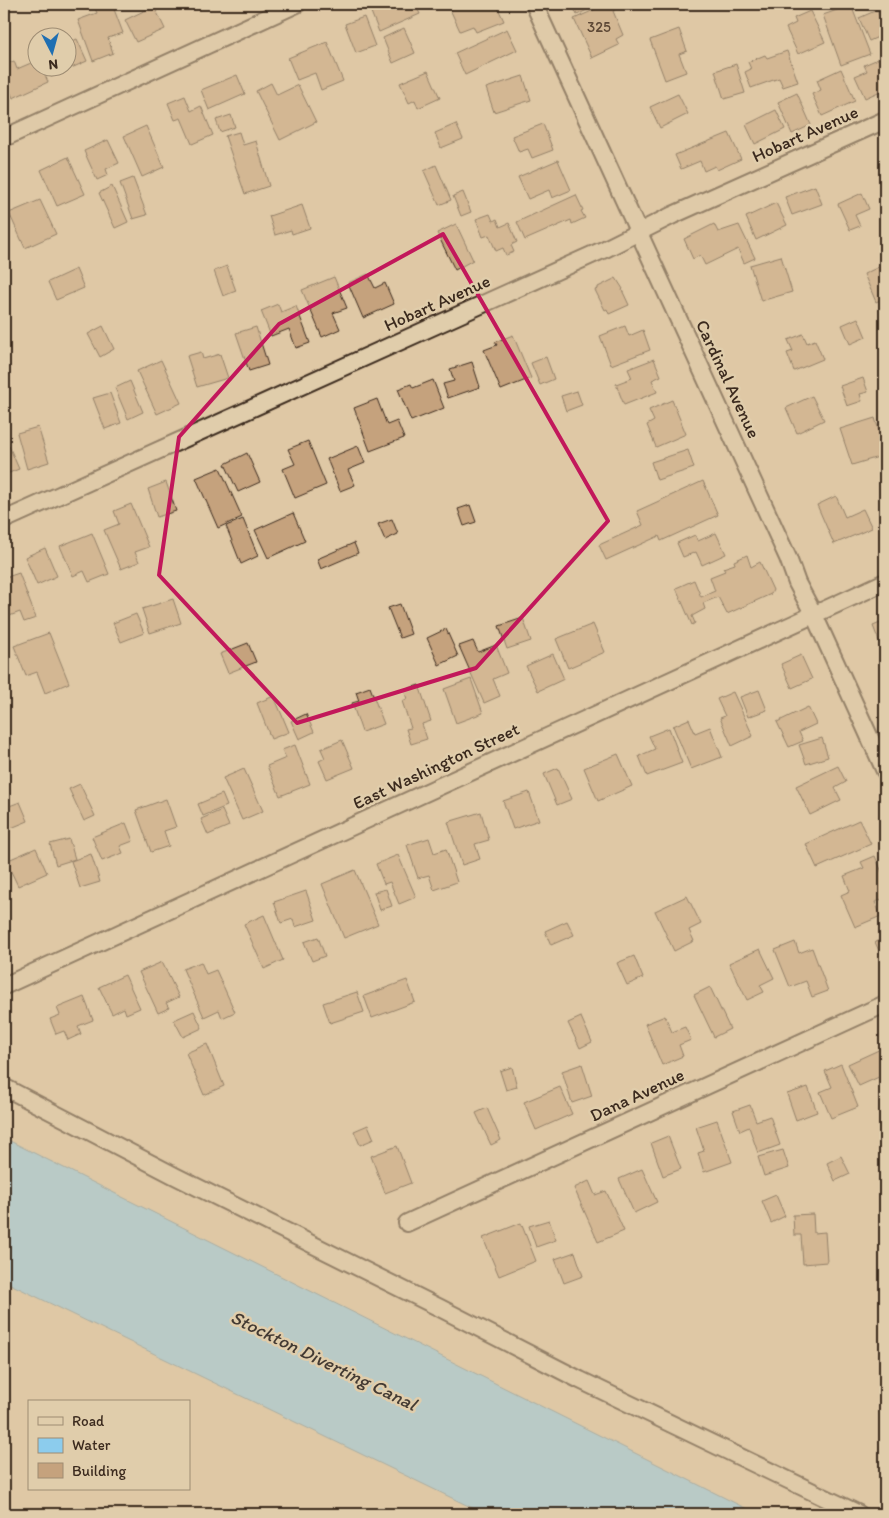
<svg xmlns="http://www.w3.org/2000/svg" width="889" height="1518" viewBox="0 0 889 1518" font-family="Itim,sans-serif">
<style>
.water{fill:#8ccced;stroke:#6c8b9a}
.building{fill:#c5a27d;stroke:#3b2a1e}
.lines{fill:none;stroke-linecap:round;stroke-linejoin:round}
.minor-casing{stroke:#3b2a1e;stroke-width:20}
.minor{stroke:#e0cdab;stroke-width:16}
.marked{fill:none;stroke:#c2185b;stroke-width:4;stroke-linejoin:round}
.labels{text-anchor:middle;stroke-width:5;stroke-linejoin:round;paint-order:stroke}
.number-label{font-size:15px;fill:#5e4836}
.street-label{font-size:18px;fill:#3b2a1e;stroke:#e0cdab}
.water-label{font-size:19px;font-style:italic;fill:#433a33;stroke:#e0cdab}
</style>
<rect width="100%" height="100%" fill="#dfc8a5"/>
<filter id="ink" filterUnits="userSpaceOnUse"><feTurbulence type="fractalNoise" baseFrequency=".02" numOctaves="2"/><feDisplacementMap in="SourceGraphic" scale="10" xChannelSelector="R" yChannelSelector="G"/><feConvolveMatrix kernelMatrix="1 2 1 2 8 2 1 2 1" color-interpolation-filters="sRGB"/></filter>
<g filter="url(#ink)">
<!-- water -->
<path class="water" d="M4,1138L757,1514H485L4,1281Z"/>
<!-- building -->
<path class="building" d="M93,4H112L123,33L108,38L113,53L93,61L78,20L97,13Z
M383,4H415L420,14L379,32L371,12L384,7Z
M451,4H482L484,8L496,4L504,21L476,32L473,26L460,31L448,5Z
M572,4H589L591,8L577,15Z
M607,4H614L616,9L613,11L623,35L616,39L619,45L592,58L574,19Z
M851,5L870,54L841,65L823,15Z
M154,6L165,29L136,42L125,20Z
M877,10L885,29V34L869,41L859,18Z
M810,11L825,42L798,54L786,28L796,23L794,18Z
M364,17L375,46L356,53L345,24Z
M404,28L415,53L393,63L383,38Z
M507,29L517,50L465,75L455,53Z
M679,29L687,51L679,54L686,72L665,80L650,40Z
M77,39L87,61L51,77L47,68H68V43Z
M327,42L343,81L321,90L315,73L297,80L288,58Z
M787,51L798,82L783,87L779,78L751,88L745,72L751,69L748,62L765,55L767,58Z
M885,56V89L865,98L855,76L867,71L864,65Z
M38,60V68H42L48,82L13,98L4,77V65L14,61L17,69Z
M736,64L745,93L724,99L715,71Z
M841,69L855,101L822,116L812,94L821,90L817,80Z
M428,71L440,98L418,108L415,100L409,103L400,83Z
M237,75L245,94L209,110L201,90Z
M523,76L531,100L494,112L486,88Z
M271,83L277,95L298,85L316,122L280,140L256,91Z
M797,93L811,125L792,134L778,102Z
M678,94L688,114L660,128L650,107Z
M185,96L191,111L201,106L213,135L192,144L181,118L175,120L168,103Z
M776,110L785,129L755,144L746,125Z
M231,115L235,127L220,132L216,120Z
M456,124L463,139L441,148L435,133Z
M543,124L553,150L532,158L528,149L519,152L512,136Z
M146,126L164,167L142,177L124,136Z
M239,132L243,145L256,141L269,186L245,194L225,136Z
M729,133L741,159L717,170L715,166L704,171L700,161L681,169L675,155Z
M108,140L119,163L106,169L108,175L97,180L84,151Z
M68,157L85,194L57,206L41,170Z
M558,160L571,190L552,198L549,190L528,199L518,177Z
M436,165L451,200L439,205L424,171Z
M133,178L147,215L133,219L120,183Z
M112,186L128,222L115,228L99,193Z
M815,186L822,204L792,215L785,197Z
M463,192L471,212L461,216L453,196Z
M862,193L869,209L855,215L860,226L850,230L838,204Z
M576,195L583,210L581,211L585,218L572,224L571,220L525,240L517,222Z
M40,200L56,234L25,248L9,213Z
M776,203L787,225L756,240L746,217Z
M302,205L310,228L292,234L291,230L275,235L269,216Z
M490,214L493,221L497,219L500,227L509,223L517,242L511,245L514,252L506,255L503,248L496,251L489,235L483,237L476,219Z
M456,224L473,260L455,270L437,233Z
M714,224L718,232L739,225L755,258L744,263L738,249L705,265L700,255L693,259L684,239Z
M781,256L792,292L761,301L750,265Z
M885,264V298L876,302L864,274Z
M227,266L236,291L223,296L214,271Z
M76,269L84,288L56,300L48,282Z
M368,274L375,288L385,283L394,304L363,318L348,283Z
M334,277L347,308L333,313L340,329L322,337L302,290Z
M616,278L623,289L622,290L629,305L609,314L607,309L605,310L595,290L598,289V287Z
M278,304L281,312L296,306L310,343L296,348L289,329L271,336L261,311Z
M858,318L866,337L850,344L842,325Z
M103,326L114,349L100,357L88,334Z
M625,326L629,336L643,330L650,350L611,365L600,336Z
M256,327L268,365L249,371L236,333Z
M803,334L807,343L815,340L823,359L794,371L787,353L793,351L788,340Z
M513,335L531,378L501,390L484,350L497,345L495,342Z
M201,352L203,359L220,354L228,378L197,387L187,356Z
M546,357L554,379L540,385L531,363Z
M654,359L661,376L652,380L657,392L624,405L616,384L632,378L628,369Z
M161,360L181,403L157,414L137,371Z
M472,362L480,387L448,398L443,384L454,381L450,369Z
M863,378L868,392L860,394L862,401L847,406L840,386Z
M433,380L444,408L411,421L398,389L411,384L413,388Z
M130,381L143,412L128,419L115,388Z
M577,391L582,405L566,411L561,396Z
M110,393L121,423L105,429L93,398Z
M812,396L824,420L797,433L786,408Z
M377,399L387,425L397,421L404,438L370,451L354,408Z
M672,400L686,434L656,447L647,425L654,421L649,410Z
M875,418L885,450V455L852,465L840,429Z
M38,427L49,462L27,469L17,433Z
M308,441L326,485L295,498L283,469L295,464L288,449Z
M9,446L19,469L4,475V448Z
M358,446L365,463L348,470L355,485L340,491L327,459Z
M688,450L694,468L657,480L651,462Z
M247,453L260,482L238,492L225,464Z
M220,468L242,517L218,528L196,478Z
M703,481L718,515L661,541L659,536L606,560L599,545L643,525L637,511Z
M166,482L176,511L157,517L148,489Z
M836,496L845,517L863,509L872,528L834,544L817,505Z
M131,504L149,547L135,552L139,562L121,569L104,530L119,524L114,511Z
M470,505L476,522L464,526L458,509Z
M293,513L305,541L268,558L255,530Z
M243,519L258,556L241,564L226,526Z
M392,519L398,534L385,540L378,524Z
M92,533L109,574L89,582L84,571L73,576L60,546Z
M716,533L726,554L702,565L696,552L683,557L677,543L695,535L698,541Z
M354,543L358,553L321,569L317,559Z
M45,548L57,576L37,585L25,557Z
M747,555L751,567L760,562L773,590L771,594L727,614L718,597L703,603L705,609L692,616L695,623L692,625L676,588L694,580L701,597L715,591L710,577L725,571L723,568L735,564L734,561Z
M19,573L36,618L24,622L20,612L4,618V578Z
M173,599L181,623L150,633L142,609Z
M400,604L411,634L400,638L388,608Z
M136,614L144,633L121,642L113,623Z
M523,618L531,641L507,649L499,626Z
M885,621V647L882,649L873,626Z
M593,624L605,652L568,668L556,639Z
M446,629L458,656L439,665L427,638Z
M49,633L69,683L45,693L37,672L26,676L14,646Z
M473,641L478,652L496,645L507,673L493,679L500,696L484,703L459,646Z
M248,643L256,662L228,673L220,654Z
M553,654L564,679L538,691L526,666Z
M801,655L812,679L792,688L781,664Z
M471,679L483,713L456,723L444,689Z
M419,685L431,721L422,724L427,739L411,744L406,729L411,728L402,701L407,699L404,690Z
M370,687L384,724L362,732L352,703L359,701L356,692Z
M759,690L767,710L748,717L740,697Z
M733,692L753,736L732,746L720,718L725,716L717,699Z
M274,696L289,732L271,739L257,703Z
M808,707L816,724L799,732L803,741L789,747L777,722Z
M306,714L314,732L299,739L291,721Z
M689,719L695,733L710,727L722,757L691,769L673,726Z
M669,728L682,763L647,776L639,756L655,749L649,736Z
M822,738L828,757L806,764L799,745Z
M342,740L354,768L327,779L319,761L325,758L321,749Z
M295,745L310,784L280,796L267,766L286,758L282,750Z
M618,754L632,786L598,801L584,768Z
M838,766L846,782L835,788L841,800L810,815L796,786Z
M558,768L572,799L557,805L544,774Z
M244,769L263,811L242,820L223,778Z
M80,784L95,816L84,821L69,789Z
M529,792L539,820L513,829L503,801Z
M222,794L227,806L203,816L198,804Z
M166,799L176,827L164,831L169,846L151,852L136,810Z
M20,802L28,821L4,831V808Z
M222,810L229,826L208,835L201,819Z
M481,812L489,840L475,844L480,859L462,865L448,822Z
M859,820L871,844L817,868L806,844Z
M126,823L133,841L120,846L123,853L102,861L92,837Z
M429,838L434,853L446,849L457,882L434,890L429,875L418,878L407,845Z
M69,839L75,859L56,865L50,844Z
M36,848L47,873L18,886L6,861Z
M91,854L100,882L80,888L71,861Z
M398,855L416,897L399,904L390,882L384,884L376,864Z
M875,856L885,879V898L875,902L881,916L855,927L841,895L850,891L844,876L864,868L861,862Z
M355,870L378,924L344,938L322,884Z
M386,889L392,906L380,910L374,892Z
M306,891L316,920L295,927L293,919L281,923L274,902Z
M687,896L701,924L689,930L694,941L674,951L655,911Z
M264,915L283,960L264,969L244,924Z
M567,921L574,935L551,945L545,931Z
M318,937L325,956L312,961L304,942Z
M885,938V964L875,942Z
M795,942L799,953L812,948L828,991L812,997L806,981L790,987L775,950Z
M760,949L774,978L760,985L764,992L747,1000L729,963Z
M634,956L643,978L627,985L617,963Z
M162,962L179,997L166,1003L169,1008L158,1013L139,972Z
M201,962L206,974L216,970L235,1012L222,1018L219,1010L204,1017L183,969Z
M125,975L140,1008L126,1014L124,1008L112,1014L99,987Z
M407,980L415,1002L372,1018L364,996Z
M710,987L730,1029L714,1037L694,995Z
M357,992L364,1012L330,1023L323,1003Z
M84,997L93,1020L78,1026L81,1034L68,1040L64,1031L56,1034L50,1019L60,1015L57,1008Z
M194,1011L202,1028L183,1037L174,1020Z
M665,1016L672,1032L685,1027L691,1040L679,1045L683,1056L662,1065L645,1024Z
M581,1017L592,1042L580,1048L568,1023Z
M207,1044L224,1086L204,1095L186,1053Z
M883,1048V1049L885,1048V1082L882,1083L879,1077L859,1086L848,1064Z
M582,1064L592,1096L572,1103L562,1071Z
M841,1064L858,1107L831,1118L820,1092L832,1087L825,1071Z
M512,1067L517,1087L506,1090L500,1071Z
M560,1087L572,1114L536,1130L524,1102Z
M808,1087L817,1112L796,1120L787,1094Z
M750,1105L756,1121L770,1116L780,1145L758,1153L749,1127L740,1131L733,1111Z
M487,1108L501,1140L491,1145L476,1113Z
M717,1120L732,1162L704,1172L698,1153L704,1151L696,1127Z
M368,1125L374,1139L360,1145L354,1131Z
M668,1136L681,1169L663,1176L651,1143Z
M397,1146L411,1183L385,1193L371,1156Z
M783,1150L789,1168L764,1176L758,1157Z
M841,1156L850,1174L835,1181L827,1163Z
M642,1169L657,1202L634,1213L619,1179Z
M589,1181L595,1195L606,1191L624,1231L598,1242L574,1188Z
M776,1195L785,1216L771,1223L762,1201Z
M813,1214L814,1233L825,1232L827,1262L803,1264L801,1235H794L793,1215Z
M549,1220L556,1240L536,1247L529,1226Z
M521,1223L536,1261L499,1276L483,1238Z
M575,1252L583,1276L564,1283L555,1259Z"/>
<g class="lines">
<!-- minor casing -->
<g class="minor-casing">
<path id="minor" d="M534,4L788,558L797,583L814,615L885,771
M4,138L297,4
M4,520L605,249L673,215L885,120
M4,986L885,582
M4,1087L175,1176L440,1308L580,1380L859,1514
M407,1223L885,1004"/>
</g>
<!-- minor -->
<use href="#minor" class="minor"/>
</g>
</g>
<!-- marked area -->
<path d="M0 0H889V1518H0ZM443,234L608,521L476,668L297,723L159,575L179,437L279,324Z" fill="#dfc8a5" fill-opacity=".55" fill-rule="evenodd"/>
<path class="marked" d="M443,234L608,521L476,668L297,723L159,575L179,437L279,324Z"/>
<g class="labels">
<!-- number labels -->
<g class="number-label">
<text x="599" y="32">325</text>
</g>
<!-- street labels -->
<g class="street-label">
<text transform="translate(805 134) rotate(-24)" y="6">Hobart Avenue</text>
<text transform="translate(437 303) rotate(-24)" y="6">Hobart Avenue</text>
<text transform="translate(728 379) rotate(65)" y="6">Cardinal Avenue</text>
<text transform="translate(436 766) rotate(-25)" y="6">East Washington Street</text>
<text transform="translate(637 1095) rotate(-25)" y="6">Dana Avenue</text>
</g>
<!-- water labels -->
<g class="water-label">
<text transform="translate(324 1360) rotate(26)" y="7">Stockton Diverting Canal</text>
</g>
</g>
<!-- margin -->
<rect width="889" height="1518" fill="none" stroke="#e0cdab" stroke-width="20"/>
<rect x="10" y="10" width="869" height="1498" fill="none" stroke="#3b2a1e" stroke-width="2" filter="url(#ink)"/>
<!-- legend -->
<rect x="28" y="1400" width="162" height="90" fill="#e0cdab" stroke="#9e8c73"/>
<rect x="38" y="1417" width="25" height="8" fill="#e0cdab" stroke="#9e8c73"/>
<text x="72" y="1426" font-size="15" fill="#3b2a1e">Road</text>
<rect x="38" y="1438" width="25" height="15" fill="#8ccced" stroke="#9e8c73"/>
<text x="72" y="1450" font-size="15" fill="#3b2a1e">Water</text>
<rect x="38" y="1463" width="25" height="15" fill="#c5a27d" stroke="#9e8c73"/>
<text x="72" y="1476" font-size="15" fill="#3b2a1e">Building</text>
<!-- north arrow -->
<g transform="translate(52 52) rotate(174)"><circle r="24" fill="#e0cdab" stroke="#9e8c73"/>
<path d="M0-4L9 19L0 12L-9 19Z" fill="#1f6fb2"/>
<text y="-8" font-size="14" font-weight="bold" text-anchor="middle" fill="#3b2a1e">N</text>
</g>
</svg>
